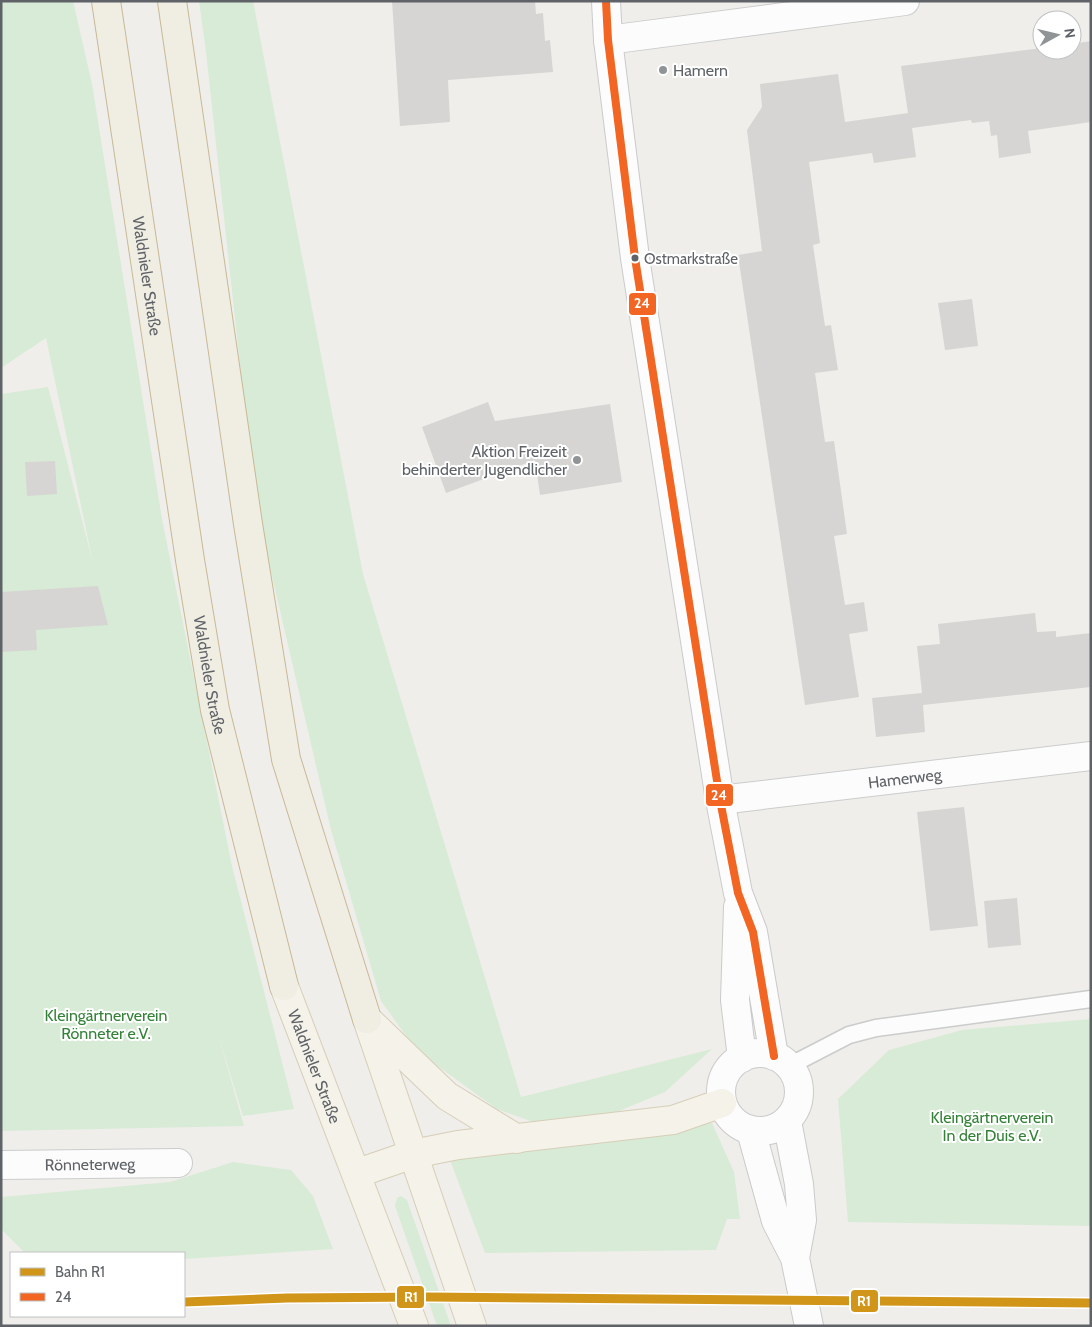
<svg xmlns="http://www.w3.org/2000/svg" width="1092" height="1327" viewBox="0 0 1092 1327" font-family="Cabin,sans-serif">
<style>
.green{fill:#d8ebd6}
.building{fill:#d6d5d3}
.lines{fill:none;stroke-linecap:round;stroke-linejoin:round}
.lane-casing{stroke:#cbcccc;stroke-width:19}
.street-casing{stroke:#cbcccc;stroke-width:30}
.secondary-casing{stroke:#cacacb;stroke-width:30}
.primary-casing{stroke:#d7ceb8;stroke-width:30}
.highway-casing{stroke:#c8b996;stroke-width:30}
.lane{stroke:#fdfcfc;stroke-width:16}
.street{stroke:#fdfcfc;stroke-width:28}
.secondary{stroke:#fdfcfc;stroke-width:28}
.primary{stroke:#f4f2e9;stroke-width:28}
.highway{stroke:#f0ede3;stroke-width:28}
.bus-1-casing{stroke:#fff;stroke-width:11}
.bus-1{stroke:#f26522;stroke-width:8}
.rail-1-casing{stroke:#fff;stroke-width:12}
.rail-1{stroke:#d1951a;stroke-width:9}
.poi-dot{fill:#919496;stroke:#fff;stroke-width:2}
.bus-dot{fill:#5f6368;stroke:#fff;stroke-width:2}
.labels{text-anchor:middle;stroke-width:4;stroke-linejoin:round;paint-order:stroke}
.bus-label{font-size:15px;fill:#5f6368;stroke:#fff;text-anchor:start}
.poi-label{font-size:16px;fill:#5f6368;stroke:#fff;text-anchor:start}
.street-label{font-size:16px;fill:#5f6368;stroke:#fff}
.park-label{font-size:16px;fill:#348238;stroke:#fff}
.line-badge{stroke:#fff;stroke-width:2}
.badge-label{font-size:14px;text-anchor:middle;font-weight:bold;fill:#fff}
</style>
<rect width="100%" height="100%" fill="#efeeea"/>
<!-- green -->
<path class="green" d="M1,1H73L92,84L162,519L232,866L294,1109L243,1116L217,1031L244,1126L1,1131V394L48,387L93,563L46,338L1,368Z
M199,1H253L363,574L521,1097L712,1049L665,1092L609,1115L539,1124L497,1109L417,1051L381,1001L331,830L255,503L206,52Z
M1091,1019V1226L848,1222L838,1099L889,1050L962,1030Z
M712,1123L734,1172L740,1219H727L716,1250L485,1253L450,1160Z
M233,1162L291,1170L313,1196L333,1249L184,1259V1253H25L1,1229V1197L170,1182Z
M401,1196L407,1200L451,1326H437L395,1206L397,1198Z"/>
<!-- building -->
<path class="building" d="M392,1H535L536,14L543,13L545,41L550,40L553,72L448,80L450,122L400,126Z
M1091,41V122L1028,131L1031,153L999,158L997,135L991,136L989,121L972,123L971,120L912,128L916,157L874,163L872,153L809,162L820,243L813,245L825,326L831,325L838,370L815,373L825,442L834,441L847,534L834,536L845,605L864,602L868,631L849,634L859,697L805,705L738,255L762,251L747,130L762,107L760,84L838,74L845,122L908,113L901,66L1042,48V50H1072V44Z
M972,299L978,346L945,350L938,303Z
M488,402L495,421L610,404L622,482L540,495L535,460L446,493L422,427Z
M55,461L57,494L27,496L25,462Z
M98,586L108,625L36,630L37,650L1,652V592Z
M1035,613L1037,632L1056,631V637L1091,633V687L923,705L925,732L876,737L872,698L922,693L917,646L940,644L938,624Z
M964,807L978,926L930,931L917,812Z
M1017,898L1021,945L988,948L984,901Z"/>
<g class="lines">
<!-- lane casing -->
<g class="lane-casing">
<path id="lane" d="M789,1066L849,1035L876,1028L1091,999"/>
</g>
<!-- street casing -->
<g class="street-casing">
<g id="street">
<path d="M608,40L905,1"/>
<path id="s1" d="M720,800L1091,756"/>
<path id="s2" d="M1,1165L178,1163"/>
</g>
</g>
<!-- secondary casing -->
<g class="secondary-casing">
<path id="secondary" d="M606,1L608,40L635,258L720,800L738,893L753,932L774,1056
M738,907L735,1000L742,1058
M721 1092a39 39 0 1 1 78 0a39 39 0 1 1-78 0Z
M787,1121L799,1184L802,1220L795,1258
M751,1131L776,1221L795,1258L809,1326"/>
</g>
<!-- primary casing -->
<g class="primary-casing">
<g id="primary">
<path id="s3" d="M284,986L414,1326"/>
<path d="M367,1019L472,1326"/>
<path d="M370,1022L447,1096L517,1139"/>
<path d="M358,1173L413,1154L458,1145L673,1120L722,1103"/>
</g>
</g>
<!-- highway casing -->
<g class="highway-casing">
<g id="highway">
<path id="s4" d="M106,1L190,560L215,710L284,986"/>
<path d="M172,1L248,524L286,759L367,1019"/>
</g>
</g>
<!-- lane -->
<use href="#lane" class="lane"/>
<!-- street -->
<use href="#street" class="street"/>
<!-- secondary -->
<use href="#secondary" class="secondary"/>
<!-- primary -->
<use href="#primary" class="primary"/>
<!-- highway -->
<use href="#highway" class="highway"/>
<!-- bus-1 casing -->
<g class="bus-1-casing">
<path id="bus-1" d="M606,1L608,40L635,258L720,800L738,893L753,932L774,1056"/>
</g>
<!-- bus-1 -->
<use href="#bus-1" class="bus-1"/>
<!-- rail-1 casing -->
<g class="rail-1-casing">
<path id="rail-1" d="M184,1302L287,1298L428,1297L1091,1303"/>
</g>
<!-- rail-1 -->
<use href="#rail-1" class="rail-1"/>
</g>
<!-- markers -->
<g class="poi-dot">
<circle cx="663" cy="70" r="5"/>
<circle cx="577" cy="460" r="5"/>
</g>
<circle class="bus-dot" cx="635" cy="258" r="4.5"/>
<g class="labels">
<!-- bus labels -->
<g class="bus-label">
<text x="644" y="264">Ostmarkstraße</text>
</g>
<!-- poi labels -->
<g class="poi-label">
<text x="673" y="76">Hamern</text>
<text x="567" y="457" text-anchor="end">Aktion Freizeit<tspan x="567" dy="18">behinderter Jugendlicher</tspan></text>
</g>
<!-- street labels -->
<g class="street-label">
<text dy="6" stroke="none"><textPath href="#s4" startOffset="278">Waldnieler Straße</textPath></text>
<text dy="6" stroke="none"><textPath href="#s4" startOffset="682">Waldnieler Straße</textPath></text>
<text dy="6" stroke="none"><textPath href="#s1" startOffset="186">Hamerweg</textPath></text>
<text dy="6" stroke="none"><textPath href="#s3" startOffset="86">Waldnieler Straße</textPath></text>
<text dy="6" stroke="none"><textPath href="#s2" startOffset="89">Rönneterweg</textPath></text>
</g>
<!-- park labels -->
<g class="park-label">
<text x="106" y="1021">Kleingärtnerverein<tspan x="106" dy="18">Rönneter e.V.</tspan></text>
<text x="992" y="1123">Kleingärtnerverein<tspan x="992" dy="18">In der Duis e.V.</tspan></text>
</g>
</g>
<g class="line-badge">
<rect x="628" y="292" width="29" height="24" rx="5" fill="#f26522"/>
<rect x="705" y="783" width="29" height="24" rx="5" fill="#f26522"/>
<rect x="396" y="1285" width="29" height="24" rx="5" fill="#d1951a"/>
<rect x="850" y="1289" width="29" height="24" rx="5" fill="#d1951a"/>
</g>
<g class="badge-label">
<text x="642" y="308">24</text>
<text x="719" y="800">24</text>
<text x="411" y="1302">R1</text>
<text x="864" y="1306">R1</text>
</g>
<!-- border -->
<rect width="1092" height="1327" fill="none" stroke="#5f6368" stroke-width="5"/>
<!-- legend -->
<rect x="10" y="1252" width="175" height="65" fill="#ffffff" stroke="#bfc1c3"/>
<rect x="20" y="1268" width="25" height="8" fill="#d1951a" stroke="#bfc1c3"/>
<text x="55" y="1277" font-size="15" fill="#5f6368">Bahn R1</text>
<rect x="20" y="1293" width="25" height="8" fill="#f26522" stroke="#bfc1c3"/>
<text x="55" y="1302" font-size="15" fill="#5f6368">24</text>
<!-- north arrow -->
<g transform="translate(1057 35) rotate(82)"><circle r="24" fill="#ffffff" stroke="#bfc1c3"/>
<path d="M0-4L9 19L0 12L-9 19Z" fill="#919496"/>
<text y="-8" font-size="14" font-weight="bold" text-anchor="middle" fill="#5f6368">N</text>
</g>
</svg>
